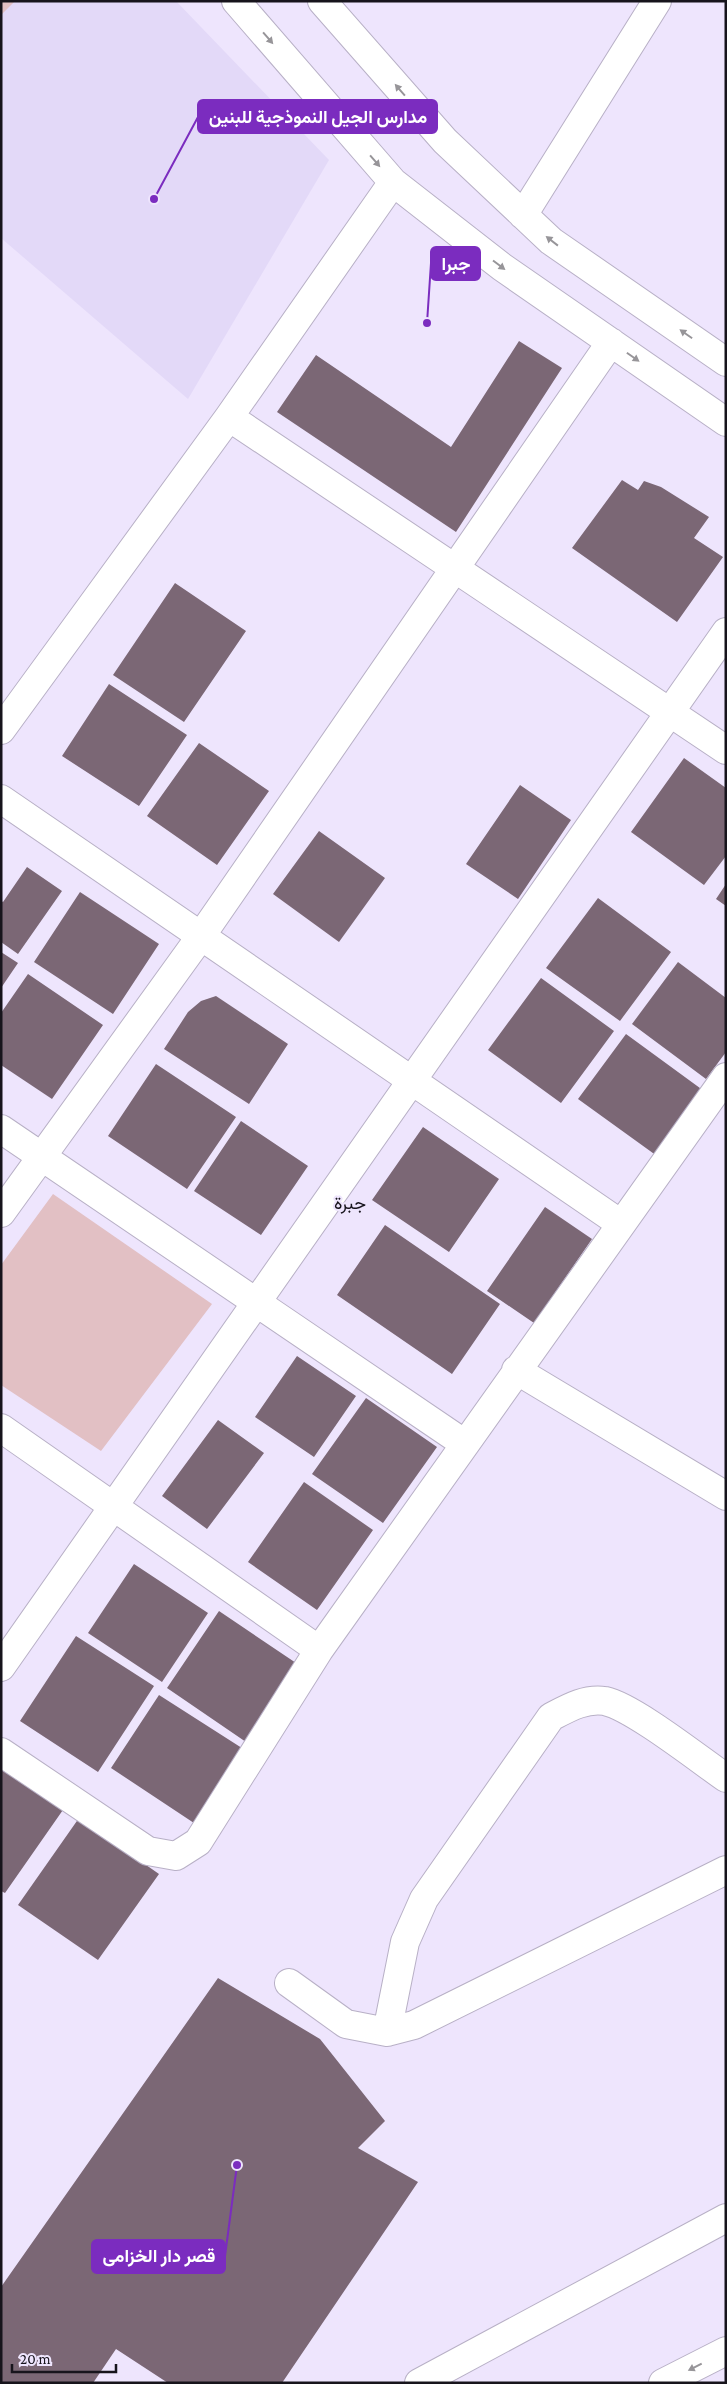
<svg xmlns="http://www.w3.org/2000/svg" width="727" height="2384" viewBox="0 0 727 2384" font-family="'Crimson Pro',Vazirmatn,serif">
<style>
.built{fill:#e3d9f8}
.green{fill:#e2c0c4}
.building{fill:#7b6775}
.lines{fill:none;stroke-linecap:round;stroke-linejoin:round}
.minor-casing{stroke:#b8b0c6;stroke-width:30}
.minor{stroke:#fff;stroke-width:28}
.oneway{fill:#979599}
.labels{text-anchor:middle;stroke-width:4;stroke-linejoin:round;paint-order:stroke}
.neighbourhood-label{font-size:18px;fill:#17141c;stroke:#eee5fd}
.leader{fill:none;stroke:#7b2cbf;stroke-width:2}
.callout-dot{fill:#7b2cbf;stroke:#eee5fd;stroke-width:2}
.callout{fill:#7b2cbf;stroke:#7b2cbf;stroke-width:2}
.callout-label{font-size:18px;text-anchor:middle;font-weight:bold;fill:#fff}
</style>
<rect width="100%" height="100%" fill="#eee5fd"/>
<!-- built -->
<path class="built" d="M1,1H176L329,160L188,399L1,238Z"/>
<!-- green -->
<path class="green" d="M1,1H15L1,15Z
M53,1194L212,1304L101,1451L1,1385V1265Z"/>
<!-- building -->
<path class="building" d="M519,341L562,368L456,532L277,412L316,355L451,447Z
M622,480L638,490L644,481L661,487L709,517L694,538L723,557L677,622L572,548Z
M175,583L246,631L184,722L113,675Z
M109,684L187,735L139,806L62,756Z
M199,743L269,791L217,865L147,816Z
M684,758L726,788V856L704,885L631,832Z
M520,785L571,820L518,899L466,864Z
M319,831L385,878L339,942L273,894Z
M27,867L62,891L18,954L1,942V901L3,902Z
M726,884V906L716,899Z
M80,892L159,944L113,1014L34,962Z
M598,898L671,952L620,1021L546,968Z
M1,952L18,963L1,988Z
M678,962L726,998V1052L706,1079L632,1024Z
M28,974L103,1025L52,1099L1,1065V1013Z
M541,978L614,1031L561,1103L488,1050Z
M216,996L288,1044L249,1104L164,1049L188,1012L201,1001Z
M626,1034L704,1091L657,1156L578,1099Z
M156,1064L236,1117L187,1189L108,1136Z
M241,1121L308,1166L261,1235L194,1191Z
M423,1127L499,1179L449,1252L372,1200Z
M545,1207L592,1239L534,1323L487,1291Z
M385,1225L500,1304L452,1374L337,1295Z
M297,1356L356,1396L314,1457L255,1417Z
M366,1398L437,1447L383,1523L312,1474Z
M218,1420L264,1453L207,1529L162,1496Z
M304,1482L373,1530L317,1610L248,1562Z
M134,1564L208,1613L162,1682L88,1633Z
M219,1611L299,1665L246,1742L167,1688Z
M76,1636L154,1686L98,1772L20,1721Z
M159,1695L245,1750L197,1825L111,1768Z
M1,1763L65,1807L5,1893L1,1891Z
M79,1818L159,1874L98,1960L18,1905Z
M218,1978L320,2039L385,2121L358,2148L418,2182L282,2383H168L116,2349L93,2383H1V2287Z"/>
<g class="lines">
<!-- minor casing -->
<g class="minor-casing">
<path id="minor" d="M236,1L393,182L502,267L726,422
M322,1L445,141L551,241L726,362
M523,215L657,1
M229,417L726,750
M1,730L229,417L393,182
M1,799L621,1224
M1,1129L465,1444
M1,1213L201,936L611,342
M516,1370L726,1496
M1,1428L319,1650
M1,1667L726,632
M1,1752L148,1851L176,1856L198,1842L319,1650L726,1077
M289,1983L346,2024L387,2032L414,2025L726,1870
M387,2032L405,1942L424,1899L551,1717C568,1708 585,1698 605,1701C633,1707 700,1760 726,1778
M419,2383L726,2218
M663,2383L726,2351"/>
</g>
<!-- minor -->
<use href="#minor" class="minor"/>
</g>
<!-- one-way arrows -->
<defs><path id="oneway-solid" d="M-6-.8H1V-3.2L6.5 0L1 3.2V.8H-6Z" transform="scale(1.25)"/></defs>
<g class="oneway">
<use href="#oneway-solid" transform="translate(268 38) rotate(49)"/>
<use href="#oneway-solid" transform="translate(400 90) rotate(-131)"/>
<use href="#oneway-solid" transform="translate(375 161) rotate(49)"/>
<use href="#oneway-solid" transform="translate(552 241) rotate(-142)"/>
<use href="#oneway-solid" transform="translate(499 265) rotate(37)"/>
<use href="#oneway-solid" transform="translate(686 334) rotate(-145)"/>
<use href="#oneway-solid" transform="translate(633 357) rotate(35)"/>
<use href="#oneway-solid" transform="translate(695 2367) rotate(153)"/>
</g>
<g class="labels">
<!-- neighbourhood labels -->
<g class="neighbourhood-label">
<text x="350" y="1209">جبرة</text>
</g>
</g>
<!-- callouts -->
<path class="leader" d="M154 199L198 117M427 323L431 263M237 2165L225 2256"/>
<g class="callout-dot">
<circle cx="154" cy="199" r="5"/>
<circle cx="427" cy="323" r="5"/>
<circle cx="237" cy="2165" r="5"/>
</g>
<g class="callout">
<rect x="198" y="100" width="239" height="33" rx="5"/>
<rect x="431" y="247" width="49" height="33" rx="5"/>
<rect x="92" y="2240" width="133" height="33" rx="5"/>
</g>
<g class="callout-label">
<text x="318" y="123">مدارس الجيل النموذجية للبنين</text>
<text x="456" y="270">جبرا</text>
<text x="159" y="2262">قصر دار الخزامى</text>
</g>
<!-- border -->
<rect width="727" height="2384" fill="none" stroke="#17141c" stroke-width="5"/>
<!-- scale -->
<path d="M12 2364v8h104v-8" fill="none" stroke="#17141c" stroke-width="2.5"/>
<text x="20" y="2364" font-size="15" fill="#17141c" stroke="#eee5fd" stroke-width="4" paint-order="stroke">20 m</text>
</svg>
